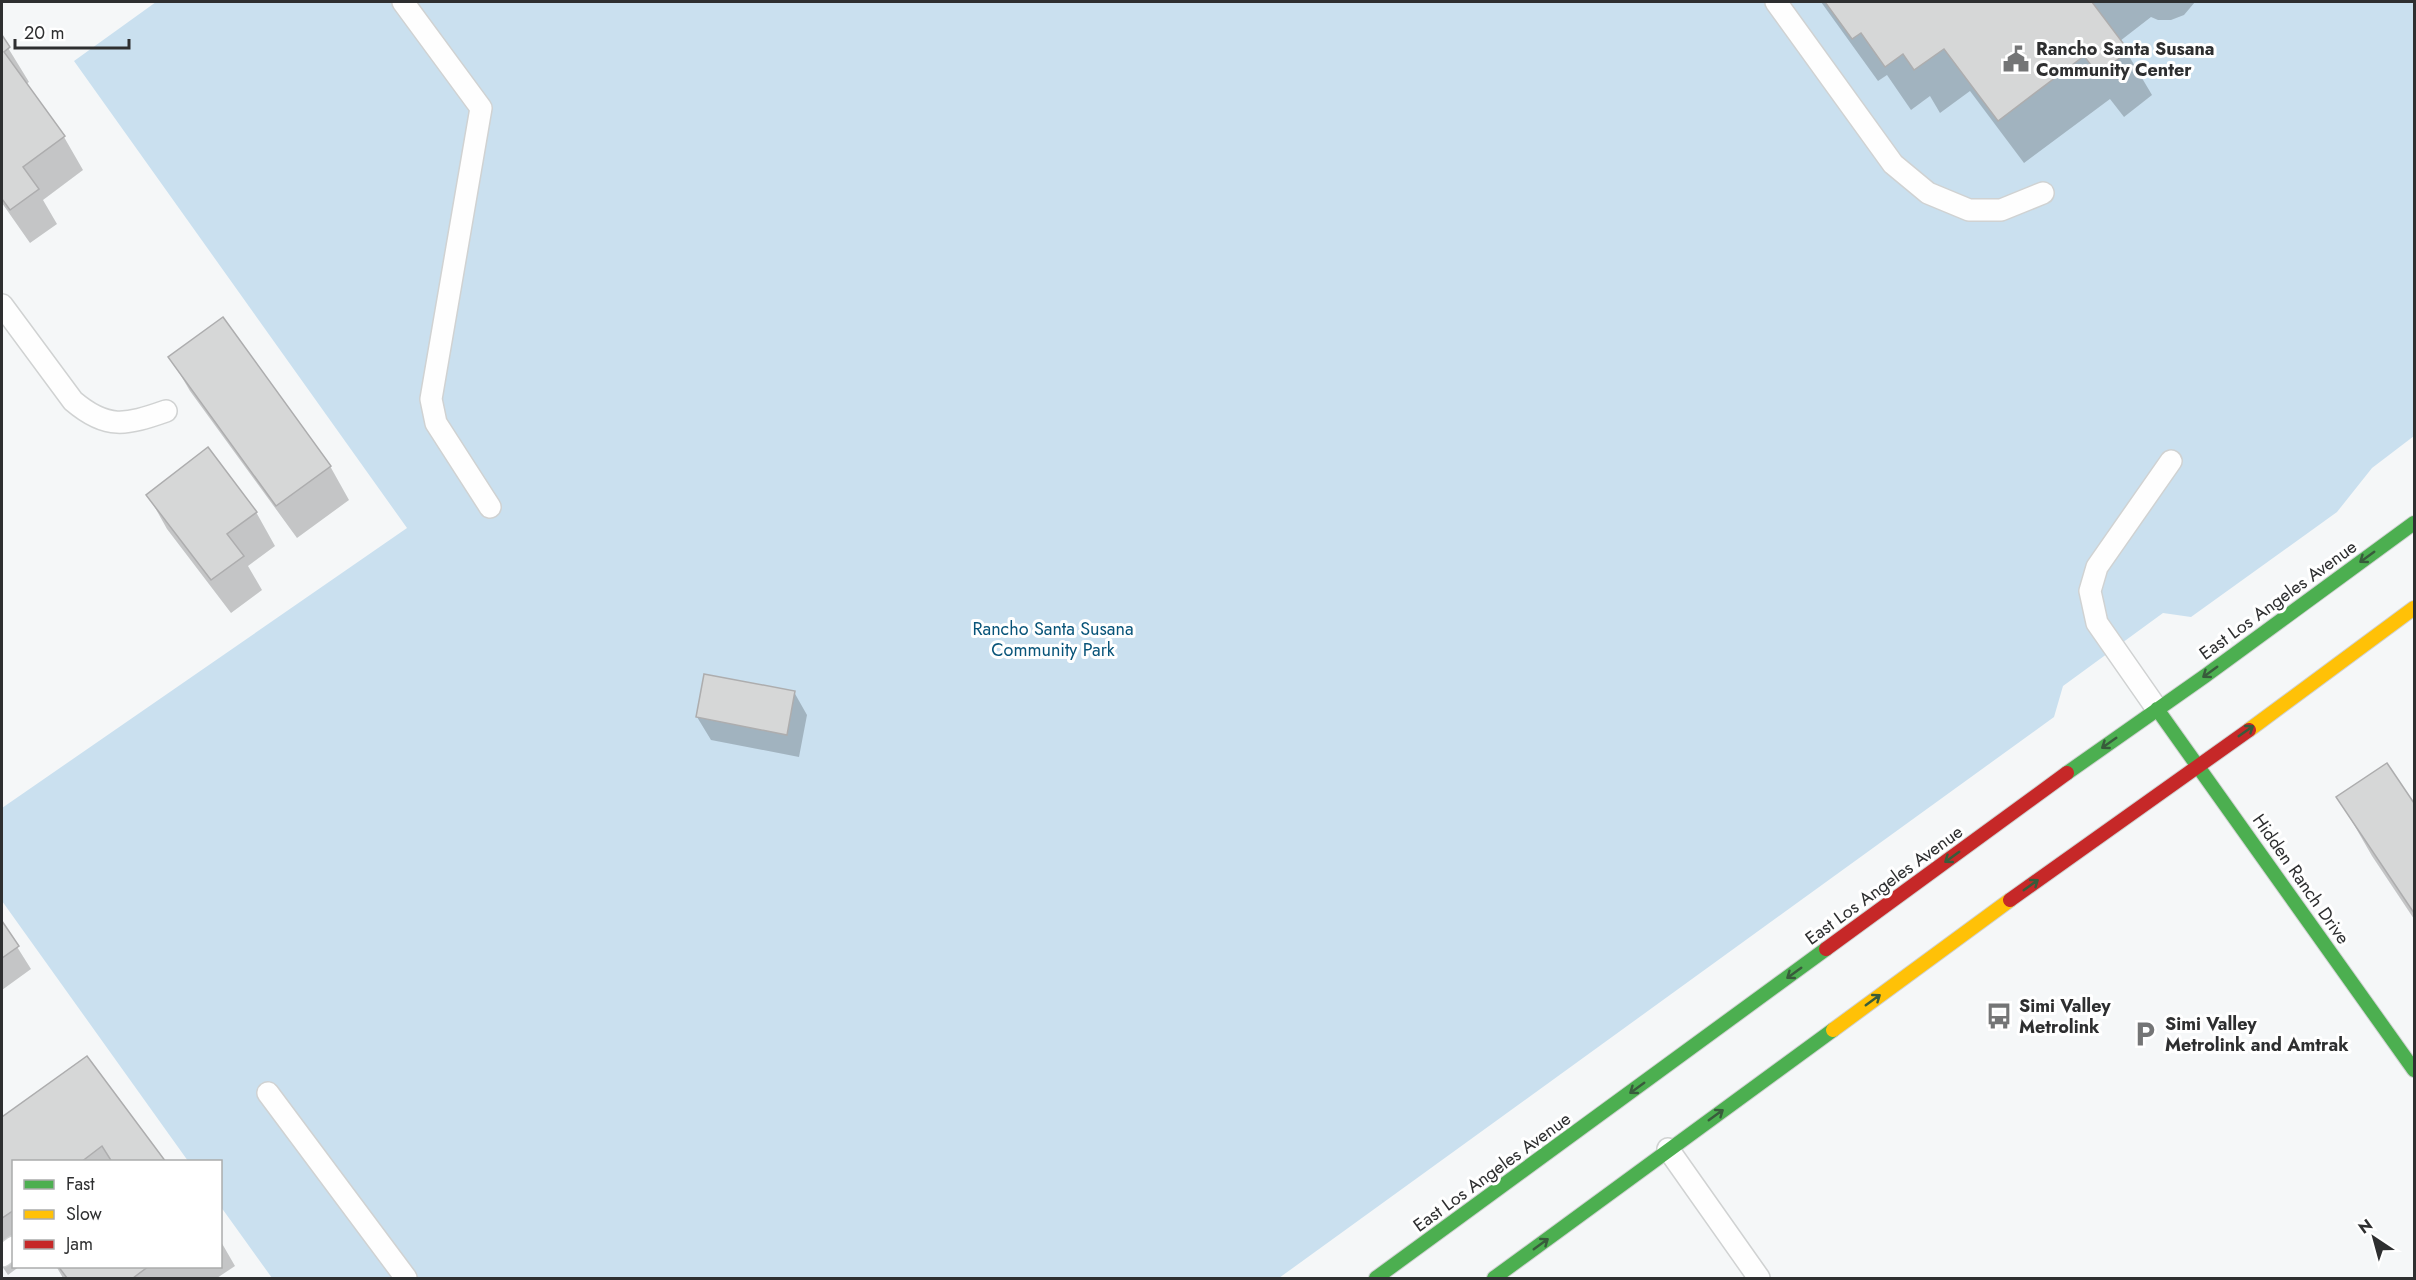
<svg xmlns="http://www.w3.org/2000/svg" width="2416" height="1280" viewBox="0 0 2416 1280" font-family="Jost,sans-serif">
<style>
.park{fill:#cae0ef}
.shadow{fill:#0003}
.building{fill:#d6d7d7;stroke:#adadae;stroke-width:1.5}
.lines{fill:none;stroke-linecap:round;stroke-linejoin:round}
.lane-casing{stroke:#d0d2d2;stroke-width:24}
.fast-casing{stroke:#d0d2d2;stroke-width:16}
.slow-casing{stroke:#d0d2d2;stroke-width:16}
.jam-casing{stroke:#d0d2d2;stroke-width:16}
.lane{stroke:#fefefe;stroke-width:21}
.fast{stroke:#4caf50;stroke-width:14}
.slow{stroke:#ffc107;stroke-width:14}
.jam{stroke:#c62828;stroke-width:14}
.oneway{stroke:#385c3b}
.labels{text-anchor:middle;stroke-width:6;stroke-linejoin:round;paint-order:stroke}
.poi-label{font-size:18px;font-weight:bold;fill:#2e2f30;stroke:#fff;text-anchor:start}
.street-label{font-size:18px;fill:#2e2f30;stroke:#fff}
.park-label{font-size:18px;fill:#085479;stroke:#fff}
</style>
<rect width="100%" height="100%" fill="#f5f7f8"/>
<!-- park -->
<path class="park" d="M156,2H2414V436L2372,468L2337,512L2191,617L2163,613L2063,686L2054,717L1279,1278H272L221,1207L220,1162L188,1161L2,901V808L407,528L74,61Z"/>
<!-- shadow -->
<path class="shadow" d="M1821,2H2195L2184,15L2171,20H2158L2151,17L2120,41L2152,95L2124,117L2110,99L2024,163L1970,91L1940,113L1930,96L1911,110L1887,75L1878,81Z
M2,38L29,82L26,84L64,137L83,170L43,200L57,224L30,243L2,203Z
M170,357L330,466L349,500L297,538L190,391Z
M148,495L256,512L275,546L248,566L262,590L231,613L167,529Z
M794,692L807,715L799,757L711,740L697,717Z
M2387,765L2414,806V919L2372,856L2338,797Z
M2,923L31,969L2,990Z
M87,1058L165,1162H14V1266H20L8,1275L2,1266V1119Z
M220,1240L235,1266L217,1278H63L56,1266H220Z"/>
<!-- building -->
<path class="building" d="M1825,2H2092L2129,51L2098,74L2084,56L1998,121L1944,49L1914,70L1903,54L1885,67L1861,33L1852,39Z
M2,35L10,47L4,52L65,136L23,167L39,189L10,210L2,199Z
M223,317L331,466L276,506L168,357Z
M208,447L257,512L227,534L244,556L211,580L146,495Z
M704,674L795,691L787,735L696,717Z
M2387,763L2414,803V913L2336,797Z
M2,921L19,946L2,958Z
M87,1056L166,1162H112L102,1146L81,1162H14V1210L2,1218V1117Z
M58,1266H149L133,1278H67Z"/>
<g class="lines">
<!-- lane casing -->
<g class="lane-casing">
<path id="lane" d="M403,2L481,108L431,399L436,423L490,507
M1776,2L1893,164L1928,193L1969,210H2001L2043,193
M2,305L73,401C107,430 126,425 166,411
M2157,709L2097,623L2090,591L2097,567L2171,461
M268,1093L406,1278
M1668,1149L1759,1278
M2,1256L14,1247"/>
</g>
<!-- fast casing -->
<g class="fast-casing">
<path id="fast" d="M2157,709L2414,1070
M2067,773L2205,676L2414,523
M1376,1278L1826,949
M1494,1278L1833,1030"/>
</g>
<!-- slow casing -->
<g class="slow-casing">
<path id="slow" d="M2249,730L2414,608
M1833,1030L2010,900"/>
</g>
<!-- jam casing -->
<g class="jam-casing">
<path id="jam" d="M2010,900L2249,730
M1826,949L2067,773"/>
</g>
<!-- lane -->
<use href="#lane" class="lane"/>
<!-- fast -->
<use href="#fast" class="fast"/>
<!-- slow -->
<use href="#slow" class="slow"/>
<!-- jam -->
<use href="#jam" class="jam"/>
</g>
<!-- one-way arrows -->
<defs><path id="oneway-shaft" d="M-6 0H5M1.5-3L5.5 0L1.5 3" fill="none" stroke-width="1.6" stroke-linecap="round" stroke-linejoin="round" transform="scale(1.5)"/></defs>
<g class="oneway">
<use href="#oneway-shaft" transform="translate(2367 557) rotate(144)"/>
<use href="#oneway-shaft" transform="translate(2210 672) rotate(144)"/>
<use href="#oneway-shaft" transform="translate(2246 731) rotate(-35)"/>
<use href="#oneway-shaft" transform="translate(2109 743) rotate(145)"/>
<use href="#oneway-shaft" transform="translate(1952 857) rotate(144)"/>
<use href="#oneway-shaft" transform="translate(2031 885) rotate(-36)"/>
<use href="#oneway-shaft" transform="translate(1794 973) rotate(144)"/>
<use href="#oneway-shaft" transform="translate(1873 1000) rotate(-36)"/>
<use href="#oneway-shaft" transform="translate(1637 1088) rotate(144)"/>
<use href="#oneway-shaft" transform="translate(1716 1115) rotate(-36)"/>
<use href="#oneway-shaft" transform="translate(1541 1244) rotate(-36)"/>
</g>
<!-- icons -->
<defs>
<g id="civic-bare" transform="scale(2.07)"><path d="M-.6-6.5H3V-4.5H.6V-3L4-1V1h2V6H-6V1h2V-1L-.6-3ZM-1.2 2.5V6h2.4V2.5Z" fill="#747576" stroke="#fff" stroke-width="2.5" paint-order="stroke"/></g>
<g id="bus-bare" transform="scale(2.07)"><path d="M-5-6H5V4H4V6H2V4H-2V6H-4V4H-5ZM-3.5-4V0h7V-4ZM-3.5 1.2v1.5H-2V1.2ZM2 1.2v1.5H3.5V1.2Z" fill="#747576" stroke="#fff" stroke-width="2.5" paint-order="stroke"/></g>
<g id="parking-bare" transform="scale(2.07)"><path d="M-3.5-5.5H1a3.5 3.5 0 0 1 0 7H-1V5.5H-3.5ZM-1-3.4V-.6H.8a1.4 1.4 0 0 0 0-2.8Z" fill="#747576" stroke="#fff" stroke-width="2.5" paint-order="stroke"/></g>
</defs>
<g fill-rule="evenodd">
<use href="#civic-bare" x="2016" y="59"/>
<use href="#bus-bare" x="1999" y="1016"/>
<use href="#parking-bare" x="2145" y="1034"/>
</g>
<g class="labels">
<!-- poi labels -->
<g class="poi-label">
<text x="2036" y="55">Rancho Santa Susana<tspan x="2036" dy="21">Community Center</tspan></text>
<text x="2019" y="1012">Simi Valley<tspan x="2019" dy="21">Metrolink</tspan></text>
<text x="2165" y="1030">Simi Valley<tspan x="2165" dy="21">Metrolink and Amtrak</tspan></text>
</g>
<!-- street labels -->
<g class="street-label">
<text transform="translate(2278 600) rotate(-36)" y="6">East Los Angeles Avenue</text>
<text transform="translate(2301 879) rotate(55)" y="6">Hidden Ranch Drive</text>
<text transform="translate(1884 885) rotate(-36)" y="6">East Los Angeles Avenue</text>
<text transform="translate(1492 1172) rotate(-36)" y="6">East Los Angeles Avenue</text>
</g>
<!-- park labels -->
<g class="park-label">
<text x="1053" y="635">Rancho Santa Susana<tspan x="1053" dy="21">Community Park</tspan></text>
</g>
</g>
<!-- border -->
<rect width="2416" height="1280" fill="none" stroke="#2e2f30" stroke-width="6"/>
<!-- legend -->
<rect x="12" y="1160" width="210" height="108" fill="#ffffff" stroke="#abacac" stroke-width="1.5"/>
<rect x="24" y="1180" width="30" height="9" fill="#4caf50" stroke="#abacac" stroke-width="1.5"/>
<text x="66" y="1190" font-size="18" fill="#2e2f30">Fast</text>
<rect x="24" y="1210" width="30" height="9" fill="#ffc107" stroke="#abacac" stroke-width="1.5"/>
<text x="66" y="1220" font-size="18" fill="#2e2f30">Slow</text>
<rect x="24" y="1240" width="30" height="9" fill="#c62828" stroke="#abacac" stroke-width="1.5"/>
<text x="66" y="1250" font-size="18" fill="#2e2f30">Jam</text>
<!-- north arrow -->
<g transform="translate(2374 1238) rotate(324)" stroke="#ffffff" stroke-width="4.5" paint-order="stroke">
<path d="M0-4.5L10 22L0 15L-10 22Z" fill="#2e2f30"/>
<text y="-9" font-size="16" font-weight="bold" text-anchor="middle" fill="#2e2f30">N</text>
</g>
<!-- scale -->
<path d="M15 39v9h114v-9" fill="none" stroke="#2e2f30" stroke-width="3"/>
<text x="24" y="39" font-size="18" fill="#2e2f30" stroke="#ffffff" stroke-width="4.5" paint-order="stroke">20 m</text>
</svg>
